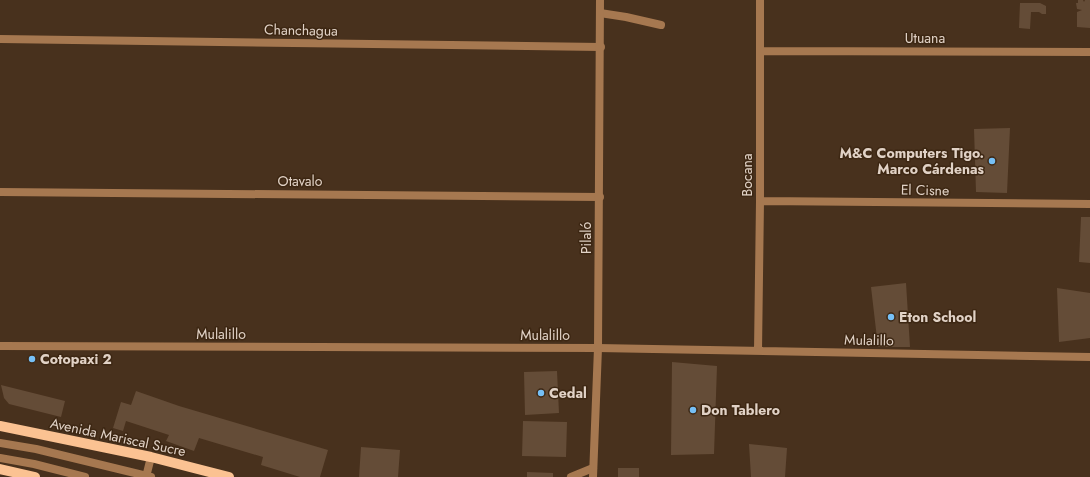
<svg xmlns="http://www.w3.org/2000/svg" width="1090" height="477" viewBox="0 0 1090 477" font-family="Jost,sans-serif">
<style>
.building{fill:#644c37}
.lines{fill:none;stroke-linecap:round;stroke-linejoin:round}
.service{stroke:#a67850;stroke-width:8}
.minor{stroke:#a67850;stroke-width:8}
.tertiary{stroke:#a67850;stroke-width:8}
.primary{stroke:#fbc292;stroke-width:10}
.poi-dot{fill:#76c0f6;stroke:#3d2713;stroke-width:1.5}
.labels{text-anchor:middle;stroke-width:3;stroke-linejoin:round;paint-order:stroke}
.street-label{font-size:14px;fill:#e1d2c6;stroke:#3d2713}
.poi-label{font-size:14px;font-weight:bold;fill:#e1d2c6;stroke:#3d2713;text-anchor:start}
</style>
<rect width="100%" height="100%" fill="#48311d"/>
<!-- building -->
<path class="building" d="M1078,0H1083L1084,2L1085,0H1090V28L1077,27V12L1082,10L1077,9L1076,3H1078Z
M1020,3H1040L1046,6V14H1042L1039,12H1031L1030,29L1019,28Z
M1010,128L1007,193L976,192L974,129Z
M1081,217H1090V263L1079,262Z
M906,283L910,347H878L871,287Z
M1057,288L1090,293V338L1059,342Z
M672,362L717,366L714,454L671,455Z
M557,371L559,413L525,415L524,372Z
M1,385L65,401L61,417L9,404L4,398Z
M136,391L179,406L328,450L320,477H300L261,465L263,457L199,438L194,451L166,441L169,435L126,421L123,431L113,428L121,402L131,405Z
M523,421L567,422L566,457L522,456Z
M749,444L787,448L785,477H751Z
M361,447L400,450L398,477H359Z
M618,468H639V477H618Z
M527,472L553,473V477H527Z"/>
<g class="lines">
<!-- service -->
<path class="service" d="M600,13L626,17L661,25
M0,443L36,449L151,477
M0,458L34,464L85,477
M146,477L151,457
M571,477L593,468"/>
<!-- minor -->
<path class="minor" d="M0,39L601,47
M760,51L1090,52
M0,192L600,197
M760,201L1090,204
M0,346L598,348L1090,357
M758,351L760,201V0"/>
<!-- tertiary -->
<path class="tertiary" d="M593,477L598,348L600,0"/>
<!-- primary -->
<path class="primary" d="M0,426L151,457L229,477
M0,469L35,477"/>
</g>
<!-- markers -->
<g class="poi-dot">
<circle cx="992" cy="161" r="4"/>
<circle cx="891" cy="317" r="4"/>
<circle cx="32" cy="359" r="4"/>
<circle cx="541" cy="393" r="4"/>
<circle cx="693" cy="410" r="4"/>
</g>
<g class="labels">
<!-- street labels -->
<g class="street-label">
<text transform="translate(301 30) rotate(1)" y="5">Chanchagua</text>
<text x="925" y="43">Utuana</text>
<text transform="translate(747 175) rotate(-90)" y="5">Bocana</text>
<text x="300" y="186">Otavalo</text>
<text transform="translate(925 190) rotate(1)" y="5">El Cisne</text>
<text transform="translate(586 238) rotate(-90)" y="5">Pilaló</text>
<text x="221" y="339">Mulalillo</text>
<text x="545" y="340">Mulalillo</text>
<text transform="translate(869 340) rotate(1)" y="5">Mulalillo</text>
<text transform="translate(118 437) rotate(12)" y="5">Avenida Mariscal Sucre</text>
</g>
<!-- poi labels -->
<g class="poi-label">
<text x="984" y="158" text-anchor="end">M&amp;C Computers Tigo.<tspan x="984" dy="16">Marco Cárdenas</tspan></text>
<text x="899" y="322">Eton School</text>
<text x="40" y="364">Cotopaxi 2</text>
<text x="549" y="398">Cedal</text>
<text x="701" y="415">Don Tablero</text>
</g>
</g>
</svg>
